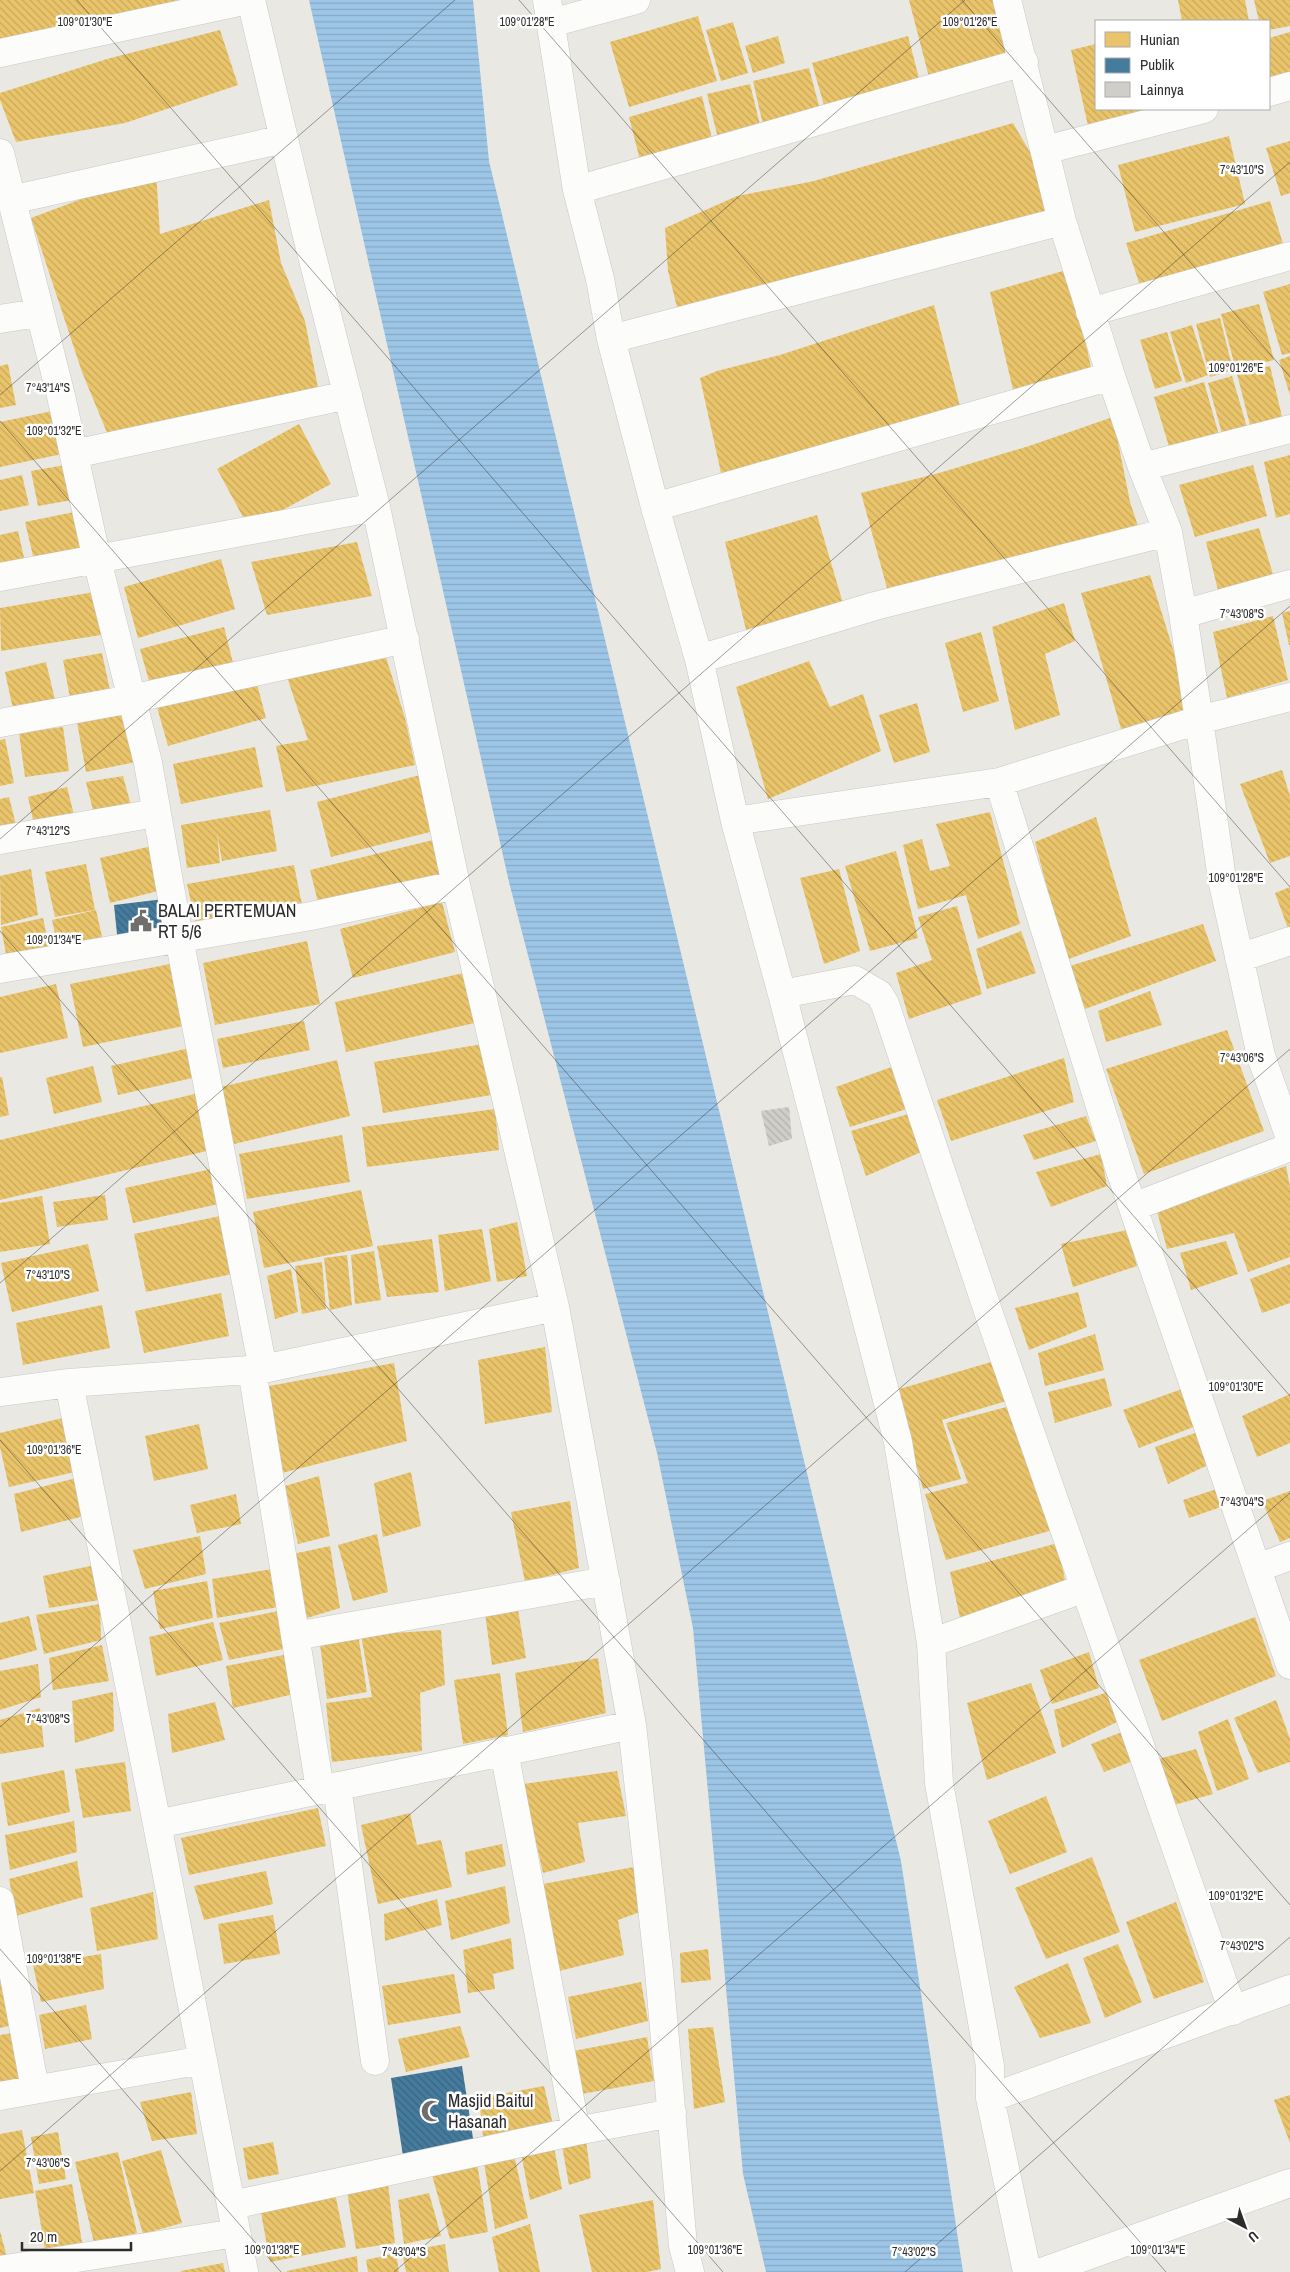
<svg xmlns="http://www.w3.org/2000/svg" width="1290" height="2272" viewBox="0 0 1290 2272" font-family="'Archivo Narrow',sans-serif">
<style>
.water{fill:url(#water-rules)}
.homes{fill:url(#homes-back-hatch)}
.public{fill:url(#public-back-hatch)}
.building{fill:url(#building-back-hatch)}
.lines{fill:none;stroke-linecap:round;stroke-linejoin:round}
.street-casing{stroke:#c8c7c7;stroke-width:29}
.street{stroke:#fcfcfb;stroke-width:28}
.ticks{fill:none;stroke:#2c2c2c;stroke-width:1;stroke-opacity:0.45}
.labels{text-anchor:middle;stroke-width:5;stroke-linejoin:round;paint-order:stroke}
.poi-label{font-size:18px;fill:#2c2c2c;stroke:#fff;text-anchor:start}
.ticks-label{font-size:12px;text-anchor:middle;fill:#2c2c2c;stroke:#fff;stroke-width:5;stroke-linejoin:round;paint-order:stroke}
</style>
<defs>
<pattern id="water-rules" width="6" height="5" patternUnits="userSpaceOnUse" patternTransform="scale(1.25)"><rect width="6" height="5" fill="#9cc5e6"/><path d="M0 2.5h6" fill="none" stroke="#87a9c5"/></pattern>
<pattern id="homes-back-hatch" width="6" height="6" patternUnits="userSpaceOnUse" patternTransform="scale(1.25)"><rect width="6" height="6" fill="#e9c46a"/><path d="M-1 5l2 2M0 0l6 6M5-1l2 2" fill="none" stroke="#c8a95c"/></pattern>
<pattern id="public-back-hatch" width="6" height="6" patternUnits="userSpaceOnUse" patternTransform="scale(1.25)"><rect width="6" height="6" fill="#457b9d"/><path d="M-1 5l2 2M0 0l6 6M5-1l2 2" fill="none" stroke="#3a6580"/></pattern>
<pattern id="building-back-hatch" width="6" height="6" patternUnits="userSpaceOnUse" patternTransform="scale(1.25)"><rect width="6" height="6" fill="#cfcec9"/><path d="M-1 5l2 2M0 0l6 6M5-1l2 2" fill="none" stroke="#b2b1ad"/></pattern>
</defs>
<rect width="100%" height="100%" fill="#eae8e2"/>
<!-- water -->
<path class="water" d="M309,0H473L489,161L901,1861L963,2272H766L743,2174L693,1628L657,1453L509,882Z"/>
<!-- homes -->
<path class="homes" d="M0,0H197L0,41Z
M909,0H994L1010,59L930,81Z
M1178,0H1245L1249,21H1182Z
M1254,0H1290V26L1269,30V21H1259Z
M698,16L717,81L629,107L610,42Z
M733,22L748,73L721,81L706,30Z
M220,30L238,85L125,123L16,142L0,100V93L107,59Z
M1290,32V80L1269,86V38Z
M778,36L785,63L753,73L745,46Z
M908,36L920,82L825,109L812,63Z
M1096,44V109H1156L1089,130L1071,50Z
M809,68L822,117L765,134L753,81Z
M750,84L762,133L720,146L707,94Z
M702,96L713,143L641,164L629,117Z
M1013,123L1041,171L1049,220L680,319L668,271L665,228L737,196L814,181Z
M1229,136L1245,204L1135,232L1118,165Z
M1290,141V193L1281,196L1266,148Z
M156,171L160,234L269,200L281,263L305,321L319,393L110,440L82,372L31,218Z
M1270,201L1284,247L1141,289L1126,243Z
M1070,269L1092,372L1014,394L990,292Z
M1290,284V353L1282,355L1263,292Z
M1259,304L1274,360L1236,370L1221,314Z
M934,305L961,410L809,454L721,473L700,378L717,371L780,355Z
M1220,318L1233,370L1210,377L1196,324Z
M1192,325L1208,375L1186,383L1170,332Z
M1167,332L1182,381L1155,389L1140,340Z
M1290,356V395L1279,360Z
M8,364L16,405L0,408V366Z
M1270,366L1283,421L1251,429L1237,374Z
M1232,376L1249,434L1224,441L1208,383Z
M1204,382L1219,435L1170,450L1154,397Z
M57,410L67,453L0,467V422Z
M1113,417L1130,502L1140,532L890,599L861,493L939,473L1029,446Z
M299,424L331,484L249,528L217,469Z
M1290,455V514L1276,518L1264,462Z
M71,464L78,499L38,506L31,471Z
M1253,465L1267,516L1195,537L1179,485Z
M22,475L29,505L0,511V480Z
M79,511L87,548L34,560L25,522Z
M817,515L844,607L747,634L725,542Z
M1259,528L1275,581L1220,598L1206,542Z
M18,531L25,562L0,567V535Z
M357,542L372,596L267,615L251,562Z
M221,559L235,609L138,638L124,587Z
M1150,575L1191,707L1122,732L1081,593Z
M100,591L107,634L1,651L0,608Z
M1064,603L1075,641L1045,654L1060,715L1015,730L992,627Z
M1290,611V645H1289L1282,613Z
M1273,616L1288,680L1227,698L1213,632Z
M224,627L234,667L151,688L140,649Z
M981,632L999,701L963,712L945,643Z
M384,651L405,718L415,765L286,792L276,746L308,740L287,677Z
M102,653L111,695L71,703L63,660Z
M809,661L830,707L863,694L881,751L768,799L736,687Z
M46,662L56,704L14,714L5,672Z
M256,680L266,718L168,746L157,707Z
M917,703L930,752L894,763L879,715Z
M132,711L141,761L86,772L77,722Z
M63,727L69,771L25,777L19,733Z
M5,739L14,783L0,786V740Z
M255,747L263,787L181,804L173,764Z
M1282,770L1290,796V856L1270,863L1240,784Z
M420,775L434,831L331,857L317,802Z
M123,776L133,813L96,822L86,782Z
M67,787L76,823L35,829L28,797Z
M9,797L18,833L0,837V799Z
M270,810L277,851L222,861L217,833L220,863L187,868L181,825Z
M990,812L1020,924L978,939L966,895L918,909L903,845L922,839L930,871L950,866L936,824Z
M1096,817L1131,936L1066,960L1035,842Z
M433,840L443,884L320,910L310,870Z
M152,846L162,890L110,903L100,858Z
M896,851L918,938L870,951L845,866Z
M86,864L95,910L55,917L45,872Z
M294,865L304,915L197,931L187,884Z
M31,869L38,915L1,925L0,876Z
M839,869L860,951L824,964L800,878Z
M1290,887V934L1275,893Z
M442,902L455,952L353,978L340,929Z
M957,906L982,994L909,1019L896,973L932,960L918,917Z
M96,910L105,950L60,957L52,920Z
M43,918L51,957L8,965L1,927Z
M1203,924L1216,961L1085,1009L1070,966Z
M1021,931L1036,973L987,989L976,949Z
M307,941L320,1004L215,1025L203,963Z
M175,963L188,1025L83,1047L70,984Z
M468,972L479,1022L346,1052L335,1002Z
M56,984L68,1038L0,1053V997Z
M1150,991L1162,1025L1106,1042L1098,1011Z
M304,1021L310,1050L223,1068L217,1039Z
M1227,1030L1264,1131L1144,1174L1106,1069Z
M483,1044L491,1095L383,1113L374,1062Z
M194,1047L201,1076L118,1095L111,1066Z
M1064,1058L1074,1102L951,1141L937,1100Z
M337,1060L350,1116L234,1144L221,1087Z
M897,1065L913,1107L850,1127L836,1087Z
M93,1066L102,1102L54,1114L46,1078Z
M0,1077H2L9,1115L0,1117Z
M203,1092L215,1149L0,1200V1140Z
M495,1109L499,1150L367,1167L362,1127Z
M915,1112L926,1150L866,1176L851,1131Z
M1086,1116L1096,1141L1034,1160L1023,1135Z
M342,1135L350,1182L247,1199L239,1154Z
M1101,1154L1107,1186L1051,1207L1036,1172Z
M1286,1166L1290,1187V1257L1248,1272L1234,1233L1167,1249L1157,1211Z
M216,1168L223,1203L133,1223L125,1188Z
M361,1190L373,1246L264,1268L253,1212Z
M105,1195L108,1220L57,1227L53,1202Z
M42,1196L50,1244L0,1252V1203Z
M225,1215L237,1273L146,1292L134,1234Z
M517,1222L527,1276L497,1282L489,1229Z
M482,1229L491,1281L445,1291L438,1235Z
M1127,1230L1137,1266L1073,1287L1061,1244Z
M432,1239L439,1292L387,1297L377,1246Z
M1226,1241L1238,1274L1191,1290L1180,1253Z
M88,1244L99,1291L12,1312L1,1263Z
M374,1251L381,1300L355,1304L351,1255Z
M347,1255L352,1305L330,1310L324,1258Z
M322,1262L326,1309L302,1314L295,1266Z
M1290,1264V1303L1262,1313L1250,1279Z
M291,1269L298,1312L275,1319L267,1276Z
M1078,1292L1087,1327L1029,1350L1015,1308Z
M221,1293L229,1336L144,1353L135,1311Z
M102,1305L110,1348L23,1365L16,1323Z
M1095,1334L1104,1370L1045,1386L1038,1353Z
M545,1347L552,1412L485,1424L478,1360Z
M998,1360L1010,1400L942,1420L961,1479L923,1489L896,1390Z
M394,1363L407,1441L278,1474L258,1388Z
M1105,1378L1112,1406L1055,1423L1048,1392Z
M1182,1389L1196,1426L1139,1448L1123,1410Z
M1290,1394V1443L1257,1457L1242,1416Z
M1014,1405L1053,1530L946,1560L925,1494L968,1483L946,1423Z
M67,1417L79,1471L9,1487L0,1447V1433Z
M199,1424L208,1469L154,1481L145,1436Z
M1198,1432L1210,1464L1168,1484L1155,1447Z
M411,1472L421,1526L383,1537L374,1483Z
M319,1476L330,1536L298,1544L285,1486Z
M80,1477L88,1515L21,1532L14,1494Z
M1217,1489L1224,1506L1189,1518L1183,1500Z
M1290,1491V1538L1280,1542L1262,1501Z
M236,1494L241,1524L197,1533L190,1505Z
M570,1501L579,1568L525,1582L511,1512Z
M377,1534L388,1592L353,1601L338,1545Z
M200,1536L206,1574L145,1589L133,1550Z
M1058,1543L1067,1591L962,1627L950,1572Z
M330,1546L340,1608L307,1618L293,1554Z
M95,1565L100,1600L49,1608L43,1576Z
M278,1568L284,1606L217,1618L212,1579Z
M207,1581L213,1618L160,1629L153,1591Z
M100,1604L101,1640L44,1654L36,1615Z
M517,1604L526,1658L492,1665L485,1613Z
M283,1610L288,1648L229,1660L219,1623Z
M29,1616L37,1650L0,1660V1623Z
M1255,1617L1276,1676L1162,1721L1139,1660Z
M213,1622L223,1660L156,1676L149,1637Z
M441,1630L445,1685L420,1693L422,1751L332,1762L326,1703L372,1697L361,1635Z
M358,1634L367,1692L327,1699L319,1636Z
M102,1645L109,1681L53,1690L49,1658Z
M1089,1652L1099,1688L1052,1704L1040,1670Z
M289,1654L298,1693L233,1708L226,1666Z
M598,1658L606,1713L523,1732L515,1673Z
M38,1664L41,1697L0,1710V1671Z
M500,1673L508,1735L463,1744L454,1680Z
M1031,1683L1056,1753L987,1780L967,1703Z
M113,1692L114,1731L75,1743L72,1701Z
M1108,1692L1117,1722L1062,1748L1054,1710Z
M1276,1700L1290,1739V1762L1258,1773L1234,1718Z
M215,1702L225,1740L172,1753L168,1714Z
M40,1708L44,1747L0,1754V1720Z
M1228,1719L1249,1779L1217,1791L1198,1732Z
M1122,1732L1133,1761L1104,1772L1091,1744Z
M1196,1749L1213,1794L1174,1805L1158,1759Z
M125,1762L131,1811L83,1818L75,1769Z
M64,1770L70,1812L8,1826L1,1783Z
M617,1771L626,1816L578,1823L585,1862L543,1873L523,1784Z
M1046,1796L1067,1852L1010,1874L988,1821Z
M318,1808L326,1846L189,1875L181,1838Z
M410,1813L417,1845L441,1840L452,1887L378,1904L361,1825Z
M74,1821L77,1852L10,1870L5,1835Z
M502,1844L506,1866L467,1875L465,1852Z
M1092,1857L1120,1932L1046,1959L1015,1888Z
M77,1861L83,1897L16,1916L9,1879Z
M639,1866L640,1912L618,1920L624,1955L559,1971L543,1884Z
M266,1871L273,1904L204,1920L194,1886Z
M505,1886L510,1923L451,1940L445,1901Z
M153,1892L158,1939L97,1951L90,1908Z
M437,1899L442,1925L385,1941L384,1914Z
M1176,1902L1204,1982L1154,1999L1126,1922Z
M273,1915L280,1954L224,1964L218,1924Z
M511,1938L514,1969L493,1974L495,1989L468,1993L463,1950Z
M1118,1944L1142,2002L1105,2018L1083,1958Z
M708,1949L711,1980L681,1983L680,1953Z
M101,1954L104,1989L41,2002L33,1965Z
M1068,1963L1091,2023L1040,2038L1014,1987Z
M454,1974L461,2013L388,2025L382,1986Z
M0,1981H6L13,2025L0,2028Z
M641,1982L648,2021L576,2039L568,1997Z
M86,2005L92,2039L45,2049L39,2015Z
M460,2026L470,2057L406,2072L398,2039Z
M713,2027L725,2102L694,2109L688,2029Z
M19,2032L29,2089L0,2094V2035Z
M647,2037L654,2081L576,2095L568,2052Z
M544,2086L554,2129L484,2145L479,2098Z
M191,2092L197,2134L152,2141L140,2102Z
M1290,2095V2143L1274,2100Z
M22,2130L34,2193L0,2199V2134Z
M58,2132L66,2179L39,2184L31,2137Z
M586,2140L591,2178L569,2185L562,2146Z
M273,2142L279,2174L248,2180L243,2148Z
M554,2147L562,2189L530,2200L521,2153Z
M161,2150L182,2223L143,2234L122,2161Z
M118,2152L137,2233L94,2243L75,2162Z
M515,2159L528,2218L495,2229L484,2163Z
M477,2163L488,2232L450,2239L432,2175Z
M72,2184L83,2248L46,2255L35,2191Z
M388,2184L395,2243L356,2249L347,2191Z
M335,2193L346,2247L270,2262L260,2207Z
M429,2193L441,2236L404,2244L398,2200Z
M653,2200L661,2269L647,2272H592L579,2215Z
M530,2224L540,2272H499L492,2237Z
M0,2231L8,2261L0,2263Z
M445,2244L449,2272H406L402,2252Z
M396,2253L399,2272H368L366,2260Z
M357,2256L358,2272H287V2271Z
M223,2263L225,2272H181V2271Z"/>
<!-- public -->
<path class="public" d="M164,899L169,938L118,944L114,905Z
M462,2066L474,2145L403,2156L391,2078Z"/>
<!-- building -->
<path class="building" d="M789,1107L792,1139L769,1146L761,1111Z"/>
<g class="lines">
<!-- street casing -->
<g class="street-casing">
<path id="street" d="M547,0L577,190L600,279L611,339L655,507L699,659L735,821L782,994L898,1442L931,1643L939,1783L990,2066V2098L1027,2272
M551,23L636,0
M0,53L248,0
M1269,92L1290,86
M1045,150L1204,109
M0,153L61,396L97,560L148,763L179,938L263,1369
M577,190L1024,62
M11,200L284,139
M1090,312L1290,256
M0,319L38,313
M611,339L1062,221
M74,454L348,395
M1142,467L1290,429
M655,507L1111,376
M0,577L376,507
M1183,614L1290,584
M699,659L875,606L1168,532
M1290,697L1199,720L1222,879L1261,1056L1290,1138
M0,723L131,699L405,639
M999,782L1119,1167L1290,1665
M735,821L999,782L1199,720L1183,614L1168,532L1142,467L1111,376L1062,221L1007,0
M0,840L156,813
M1239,958L1290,941
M0,969L311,916L456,885
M782,994L855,980L879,994L885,1004L989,1314L1233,2011
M1133,1207L1290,1147
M555,1307L632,1725L659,1971L683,2246L690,2272
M252,1370L320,1789
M69,1383L157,1824
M0,1392L69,1383L263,1369L555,1307L456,885L376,507L307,236L251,0
M1257,1568L1290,1556
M295,1636L606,1581
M931,1643L1085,1588
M504,1751L576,2131
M337,1786L375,2061
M0,1901L35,2089
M0,2096L203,2060
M990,2098L1290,1989
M232,2205L576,2131L672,2113
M0,2270L236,2233
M244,2272L157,1824L632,1725
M1042,2272L1290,2183"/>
</g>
<!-- street -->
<use href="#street" class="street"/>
</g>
<!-- ticks -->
<path class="ticks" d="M77,0L1290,1396M519,0L1290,887M962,0L1290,377M0,395L455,0M0,421L1290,1905M0,839L965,0M0,931L1166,2272M0,1283L1290,162M0,1440L723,2272M0,1727L1290,606M0,1949L281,2272M0,2171L1290,1049M394,2272L1290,1493M905,2272L1290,1937"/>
<!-- icons -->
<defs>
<g id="civic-bare" transform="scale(1.725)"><path d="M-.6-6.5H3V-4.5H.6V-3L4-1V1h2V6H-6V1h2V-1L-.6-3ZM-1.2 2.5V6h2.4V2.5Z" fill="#6e6e6c" stroke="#fff" stroke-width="2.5" paint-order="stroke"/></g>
<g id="mosque-bare" transform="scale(1.725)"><path d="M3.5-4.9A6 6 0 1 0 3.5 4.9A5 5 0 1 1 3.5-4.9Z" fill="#6e6e6c" stroke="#fff" stroke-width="2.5" paint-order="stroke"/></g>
</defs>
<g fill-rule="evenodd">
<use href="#civic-bare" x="141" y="921"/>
<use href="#mosque-bare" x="432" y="2111"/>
</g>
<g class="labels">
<!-- poi labels -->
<g class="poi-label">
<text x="158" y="917">BALAI PERTEMUAN<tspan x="158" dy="21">RT 5/6</tspan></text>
<text x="448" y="2107">Masjid Baitul<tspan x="448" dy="21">Hasanah</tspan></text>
</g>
</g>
<g class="ticks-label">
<text x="85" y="26">109°01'30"E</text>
<text x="527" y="26">109°01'28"E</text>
<text x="970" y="26">109°01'26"E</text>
<text x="1242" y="174">7°43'10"S</text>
<text x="1236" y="372">109°01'26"E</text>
<text x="48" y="392">7°43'14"S</text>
<text x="54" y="435">109°01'32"E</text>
<text x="1242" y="618">7°43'08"S</text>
<text x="48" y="835">7°43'12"S</text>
<text x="1236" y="882">109°01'28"E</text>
<text x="54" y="944">109°01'34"E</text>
<text x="1242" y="1062">7°43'06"S</text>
<text x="48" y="1279">7°43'10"S</text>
<text x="1236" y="1391">109°01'30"E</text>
<text x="54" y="1454">109°01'36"E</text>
<text x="1242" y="1506">7°43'04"S</text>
<text x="48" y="1723">7°43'08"S</text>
<text x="1236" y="1900">109°01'32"E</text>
<text x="1242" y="1950">7°43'02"S</text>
<text x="54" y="1963">109°01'38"E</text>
<text x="48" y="2167">7°43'06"S</text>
<text x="272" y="2254">109°01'38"E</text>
<text x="715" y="2254">109°01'36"E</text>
<text x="1158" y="2254">109°01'34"E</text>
<text x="404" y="2256">7°43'04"S</text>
<text x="914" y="2256">7°43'02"S</text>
</g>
<!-- legend -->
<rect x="1095" y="20" width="175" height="90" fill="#ffffff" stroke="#ababab"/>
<rect x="1105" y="32" width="25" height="15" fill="#e9c46a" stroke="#ababab"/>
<text x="1140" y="45" font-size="15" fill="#2c2c2c">Hunian</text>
<rect x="1105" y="58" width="25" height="15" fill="#457b9d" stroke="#ababab"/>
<text x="1140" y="70" font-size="15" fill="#2c2c2c">Publik</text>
<rect x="1105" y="82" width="25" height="15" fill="#cfcec9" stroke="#ababab"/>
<text x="1140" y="95" font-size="15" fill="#2c2c2c">Lainnya</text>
<!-- north arrow -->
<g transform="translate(1245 2227) rotate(139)" stroke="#ffffff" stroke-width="4" paint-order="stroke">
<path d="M0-4L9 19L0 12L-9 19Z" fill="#2c2c2c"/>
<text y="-8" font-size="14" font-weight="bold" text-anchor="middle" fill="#2c2c2c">U</text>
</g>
<!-- scale -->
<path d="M22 2242v8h109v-8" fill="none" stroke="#2c2c2c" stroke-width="2.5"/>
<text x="30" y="2242" font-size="15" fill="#2c2c2c" stroke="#ffffff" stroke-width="4" paint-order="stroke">20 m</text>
</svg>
